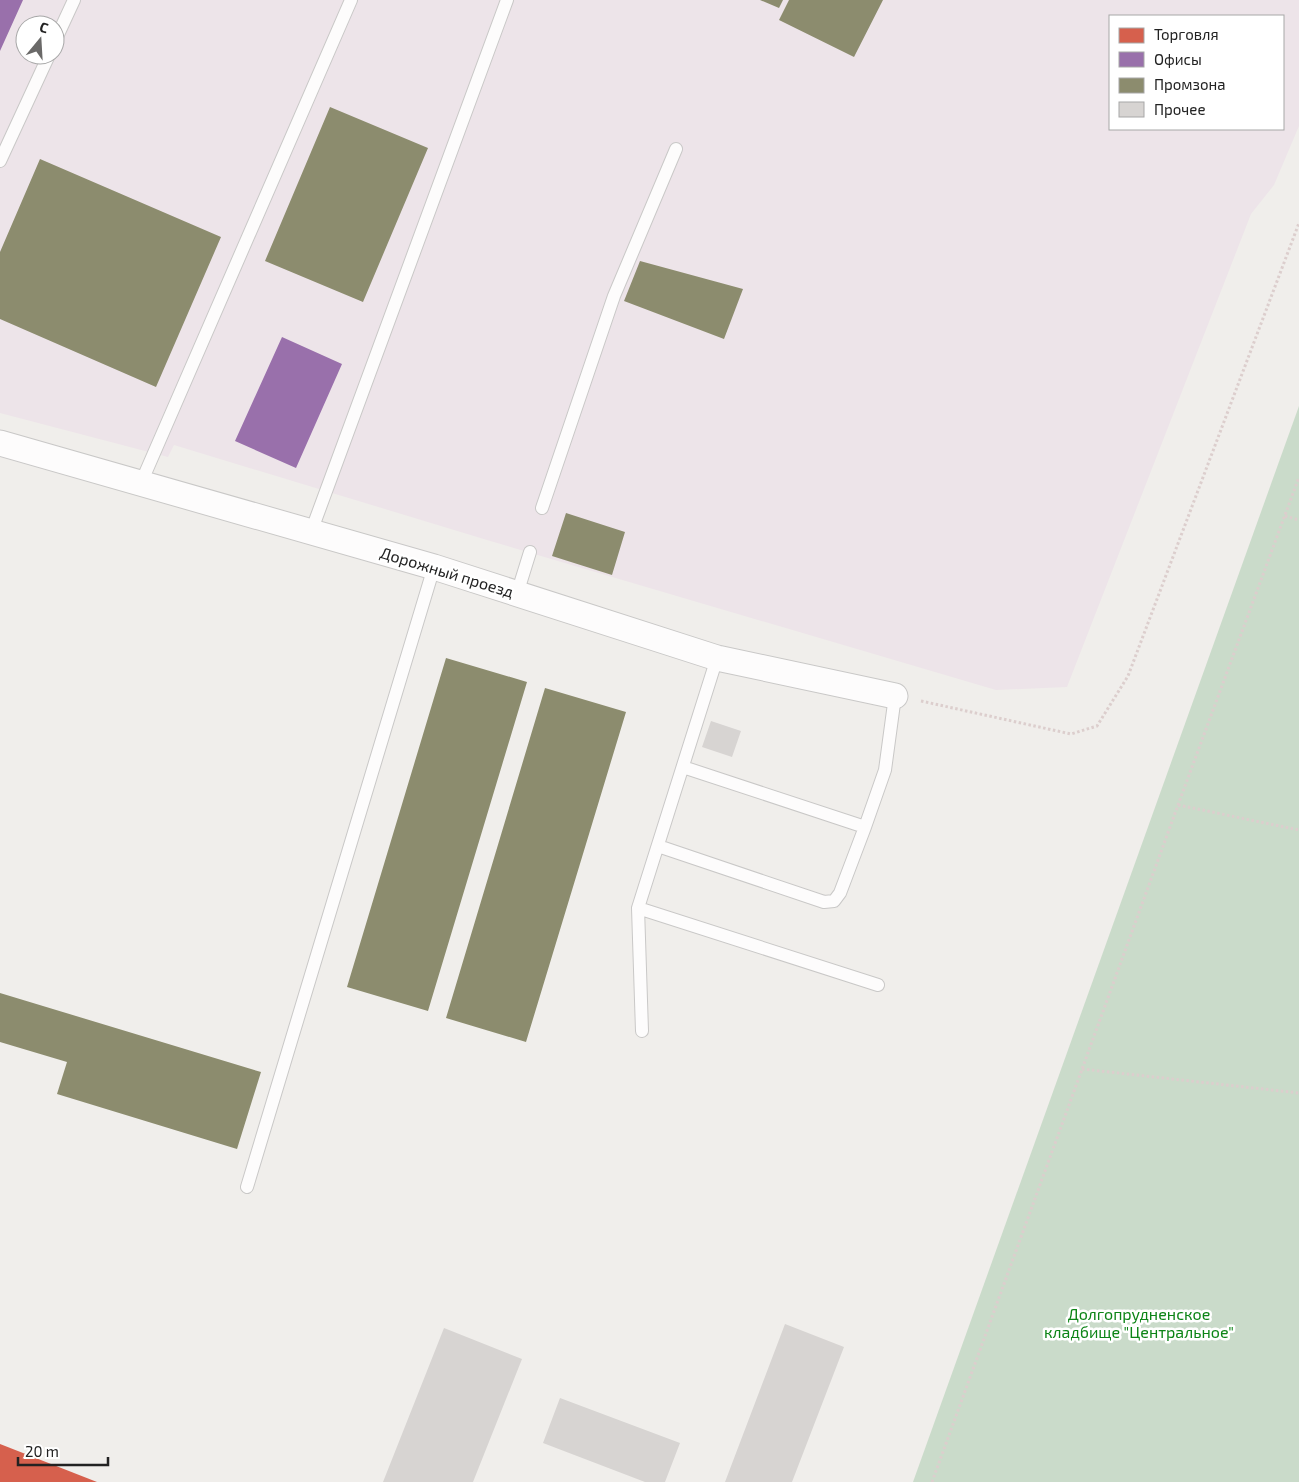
<svg xmlns="http://www.w3.org/2000/svg" width="1299" height="1482" viewBox="0 0 1299 1482" font-family="'Exo 2',sans-serif">
<style>
.industrial{fill:#ede4e9;fill-rule:evenodd}
.cemetery{fill:#cadbca}
.shops{fill:#d6604d}
.offices{fill:#9970ab}
.industry{fill:#8c8c6e}
.building{fill:#d7d4d2}
.lines{fill:none;stroke-linecap:round;stroke-linejoin:round}
.lane-casing{stroke:#c9c8c7;stroke-width:14}
.street-casing{stroke:#c9c8c7;stroke-width:27}
.path{stroke:#dccecd;stroke-width:3;stroke-dasharray:2.5 2.5;stroke-linecap:butt}
.lane{stroke:#fdfcfc;stroke-width:12}
.street{stroke:#fdfcfc;stroke-width:25}
.labels{text-anchor:middle;stroke-width:5;stroke-linejoin:round;paint-order:stroke}
.street-label{font-size:16px;fill:#222;stroke:#fff}
.park-label{font-size:16px;fill:#0c8416;stroke:#fff}
</style>
<rect width="100%" height="100%" fill="#f0eeeb"/>
<!-- industrial -->
<path class="industrial" d="M0,0H1299V126L1274,185L1251,214L1067,687L996,690L487,540L174,445L168,457L0,413ZM1110,16H1283V129H1110ZM25,25H55V55H25Z"/>
<!-- cemetery -->
<path class="cemetery" d="M1299,406V1482H913Z"/>
<!-- shops -->
<path class="shops" d="M0,1444L97,1482H0Z"/>
<!-- offices -->
<path class="offices" d="M0,0H23L0,51Z
M282,337L342,364L296,468L235,441Z"/>
<!-- industry -->
<path class="industry" d="M760,0H783L779,8Z
M789,0H883L854,57L779,20Z
M330,107L428,148L363,302L265,261Z
M40,159L221,237L156,387L0,319V252Z
M640,261L743,289L724,339L624,301Z
M566,513L625,532L612,575L552,556Z
M446,658L527,682L428,1011L347,987Z
M545,688L626,712L526,1042L446,1018Z
M0,993L261,1072L237,1149L57,1094L67,1062L0,1042Z"/>
<!-- building -->
<path class="building" d="M711,721L741,731L732,757L702,747Z
M785,1324L844,1347L792,1482H725Z
M444,1328L522,1359L473,1482H383Z
M560,1398L680,1443L665,1482H645L543,1443Z"/>
<g class="lines">
<!-- lane casing -->
<g class="lane-casing">
<path id="lane" d="M55,41L74,0
M0,161L49,55
M141,483L351,0
M542,508L614,296L676,149
M311,532L507,0
M517,594L530,552
M865,827L885,770L895,696
M658,846L824,902L834,901L840,893L865,827L683,767
M638,908L878,985
M642,1031L638,908L717,658
M247,1187L434,567"/>
</g>
<!-- street casing -->
<g class="street-casing">
<path id="street" d="M0,443L434,567L717,658L895,696"/>
</g>
<!-- path -->
<path class="path" d="M1285,516L1299,520
M921,701L1071,734L1097,726L1128,676L1299,223
M1178,805L1299,830
M1082,1069L1299,1093
M932,1482L1178,805L1299,477"/>
<!-- lane -->
<use href="#lane" class="lane"/>
<!-- street -->
<use href="#street" class="street"/>
</g>
<g class="labels">
<!-- street labels -->
<g class="street-label">
<text transform="translate(447 572) rotate(17)" y="6">Дорожный проезд</text>
</g>
<!-- park labels -->
<g class="park-label">
<text x="1139" y="1320">Долгопрудненское<tspan x="1139" dy="18">кладбище "Центральное"</tspan></text>
</g>
</g>
<!-- legend -->
<rect x="1109" y="15" width="175" height="115" fill="#ffffff" stroke="#a7a7a7"/>
<rect x="1119" y="28" width="25" height="15" fill="#d6604d" stroke="#a7a7a7"/>
<text x="1154" y="40" font-size="15" fill="#222222">Торговля</text>
<rect x="1119" y="52" width="25" height="15" fill="#9970ab" stroke="#a7a7a7"/>
<text x="1154" y="65" font-size="15" fill="#222222">Офисы</text>
<rect x="1119" y="78" width="25" height="15" fill="#8c8c6e" stroke="#a7a7a7"/>
<text x="1154" y="90" font-size="15" fill="#222222">Промзона</text>
<rect x="1119" y="102" width="25" height="15" fill="#d7d4d2" stroke="#a7a7a7"/>
<text x="1154" y="115" font-size="15" fill="#222222">Прочее</text>
<!-- north arrow -->
<g transform="translate(40 40) rotate(18)"><circle r="24" fill="#ffffff" stroke="#a7a7a7"/>
<path d="M0-4L9 19L0 12L-9 19Z" fill="#6a6968"/>
<text y="-8" font-size="14" font-weight="bold" text-anchor="middle" fill="#222222">С</text>
</g>
<!-- scale -->
<path d="M18 1457v8h90v-8" fill="none" stroke="#222222" stroke-width="2.5"/>
<text x="25" y="1457" font-size="15" fill="#222222" stroke="#ffffff" stroke-width="4" paint-order="stroke">20 m</text>
</svg>
